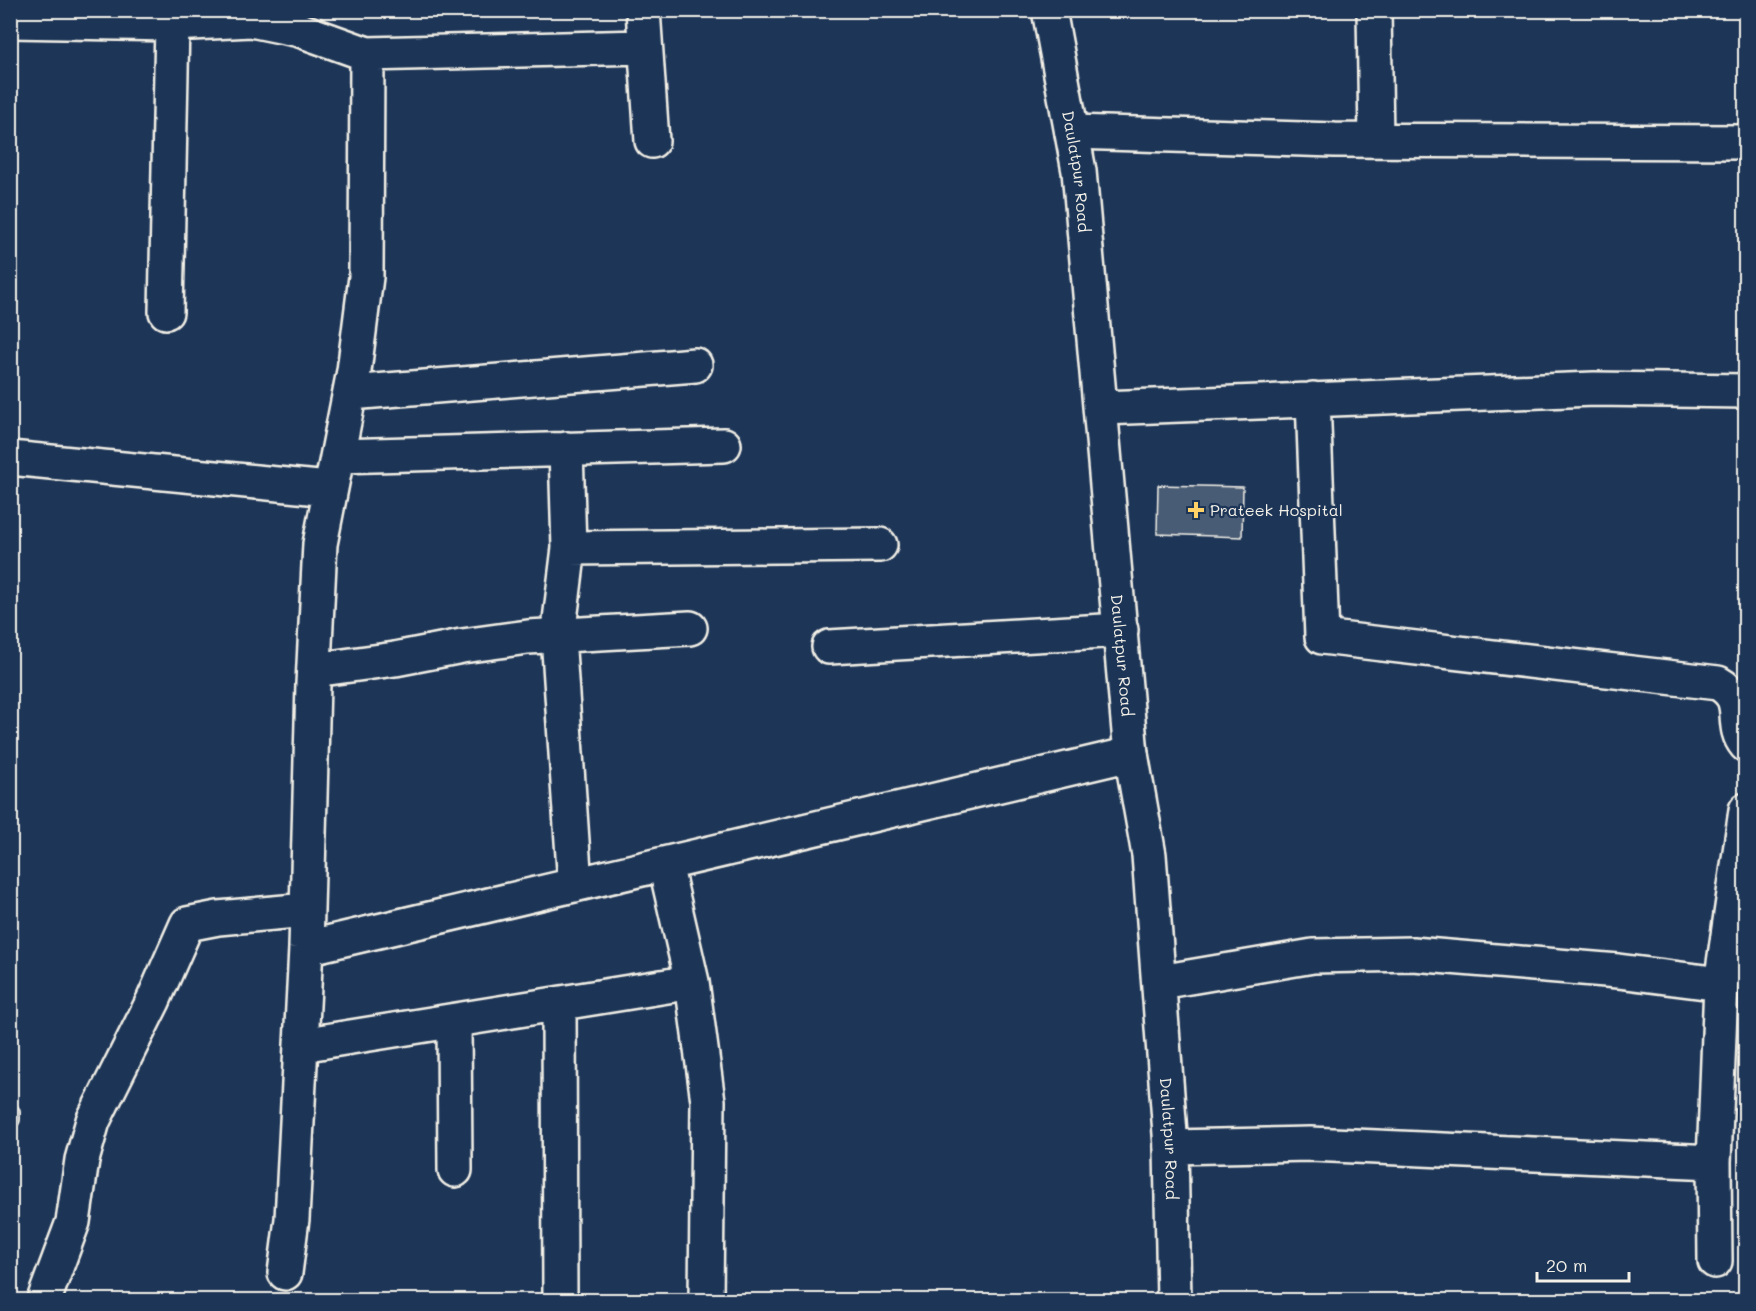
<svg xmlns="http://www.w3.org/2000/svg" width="1756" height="1311" viewBox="0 0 1756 1311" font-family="Mali,sans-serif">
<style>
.building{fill:#485b74;stroke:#f4f1e8;stroke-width:1.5}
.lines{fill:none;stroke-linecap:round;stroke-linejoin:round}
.service-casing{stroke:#f4f1e8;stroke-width:22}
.minor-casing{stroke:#f4f1e8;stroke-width:38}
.tertiary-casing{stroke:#f4f1e8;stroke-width:38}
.service{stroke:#1d3557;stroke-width:18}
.minor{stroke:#1d3557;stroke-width:33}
.tertiary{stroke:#1d3557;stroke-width:33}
.poi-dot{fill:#ffd166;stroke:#1d3557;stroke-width:2}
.labels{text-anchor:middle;stroke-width:4.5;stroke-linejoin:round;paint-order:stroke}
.street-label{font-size:16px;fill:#f4f1e8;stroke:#1d3557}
.poi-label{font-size:16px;fill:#f4f1e8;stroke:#1d3557;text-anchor:start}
</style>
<rect width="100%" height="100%" fill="#1d3557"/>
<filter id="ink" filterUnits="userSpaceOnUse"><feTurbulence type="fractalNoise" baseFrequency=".0167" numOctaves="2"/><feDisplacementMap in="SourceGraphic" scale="12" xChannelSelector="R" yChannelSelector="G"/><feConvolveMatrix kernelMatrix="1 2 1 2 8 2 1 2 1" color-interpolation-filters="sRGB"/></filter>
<g filter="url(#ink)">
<!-- building -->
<path class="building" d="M1158,485L1243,487L1242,537L1157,534Z"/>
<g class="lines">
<!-- service casing -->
<g class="service-casing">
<path id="service" d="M10,1113V1119"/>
</g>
<!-- minor casing -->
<g class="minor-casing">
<path id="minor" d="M643,10L652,141
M1374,10L1376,140
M10,21L172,24L251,20L300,30L367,54L644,47
M1072,132L1335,140L1746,142
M166,312L172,24
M350,393L695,365
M1313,399L1322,637L1718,683C1749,700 1728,724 1746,745
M1102,408L1594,389L1746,391
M566,449L569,548L558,636L575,885
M338,456L724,445
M10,458L329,489
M569,548L880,545
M829,647L1121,630
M314,670L395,659L462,646L528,637L690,628
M665,864L692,982L708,1101L706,1300
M306,948L1131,754
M1160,982L1313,956L1413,954L1618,971L1721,984
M559,1004L560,1300
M454,1021L455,1170
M301,1045L692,982
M1171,1147L1310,1144L1714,1162
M1715,1261L1714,1162L1721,984L1746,810
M285,1273L292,1219L306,948L313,684L320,544L354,371L366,277L367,54
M44,1300L73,1222L82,1160L93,1121L153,1001L187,924L218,918L307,910"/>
</g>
<!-- tertiary casing -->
<g class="tertiary-casing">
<g id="tertiary">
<path id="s1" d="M1049,10L1079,171L1131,754L1149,855L1171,1147L1174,1300"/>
</g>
</g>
<!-- service -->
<use href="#service" class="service"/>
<!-- minor -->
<use href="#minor" class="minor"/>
<!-- tertiary -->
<use href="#tertiary" class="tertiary"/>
</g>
</g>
<!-- markers -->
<path class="poi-dot" d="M1193 501h6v6h6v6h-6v6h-6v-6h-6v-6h6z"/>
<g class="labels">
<!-- street labels -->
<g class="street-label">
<text dy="6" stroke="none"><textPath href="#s1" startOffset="164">Daulatpur Road</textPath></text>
<text dy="6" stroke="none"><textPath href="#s1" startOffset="650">Daulatpur Road</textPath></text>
<text dy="6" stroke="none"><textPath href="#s1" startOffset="1136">Daulatpur Road</textPath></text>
</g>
<!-- poi labels -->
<g class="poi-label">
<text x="1210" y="516">Prateek Hospital</text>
</g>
</g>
<!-- margin -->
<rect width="1756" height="1311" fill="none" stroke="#1d3557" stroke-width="36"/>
<rect x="18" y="18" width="1720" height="1275" fill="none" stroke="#f4f1e8" stroke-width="2" filter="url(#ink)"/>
<!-- scale -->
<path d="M1537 1272v9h92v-9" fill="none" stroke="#f4f1e8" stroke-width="3"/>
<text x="1546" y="1272" font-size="18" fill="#f4f1e8" stroke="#1d3557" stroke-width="4.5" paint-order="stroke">20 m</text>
</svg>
